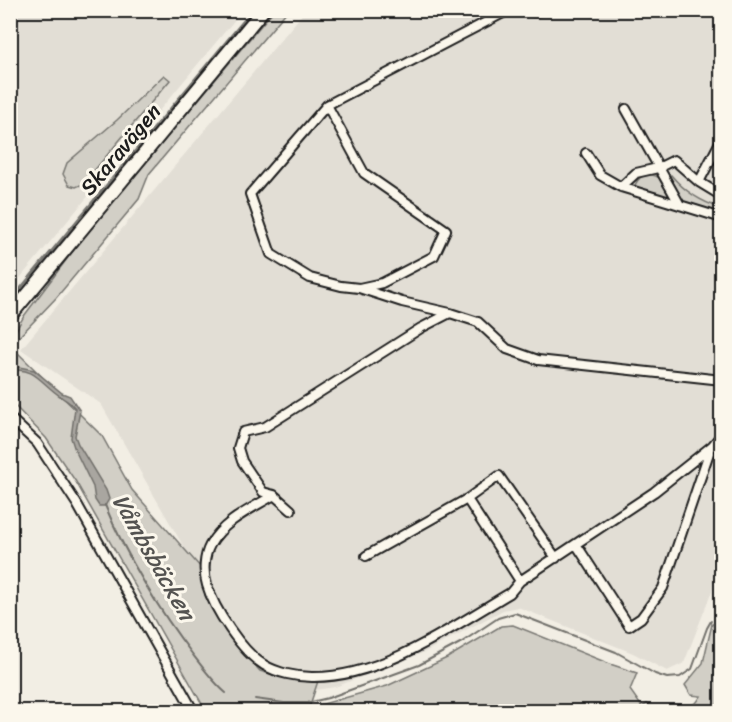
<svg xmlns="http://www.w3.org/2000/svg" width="732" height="722" viewBox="0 0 732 722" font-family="Sriracha,sans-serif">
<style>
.built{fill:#e2ded5}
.green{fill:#d2cfc6;stroke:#777671;stroke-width:1.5}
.water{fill:#a9a6a0;stroke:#716f6b;stroke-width:1.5}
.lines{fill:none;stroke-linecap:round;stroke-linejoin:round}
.stream{stroke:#716f6b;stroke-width:2}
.street-casing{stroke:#1c1c1c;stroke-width:12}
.primary-casing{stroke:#1c1c1c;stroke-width:16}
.street{stroke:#fbf7ec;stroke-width:8}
.primary{stroke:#fbf7ec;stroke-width:12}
.labels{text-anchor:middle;stroke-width:6;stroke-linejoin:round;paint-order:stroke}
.street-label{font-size:22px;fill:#1c1c1c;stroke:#fbf7ec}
.water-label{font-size:24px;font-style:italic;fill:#545351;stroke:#fbf7ec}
</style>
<rect width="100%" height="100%" fill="#f2eee4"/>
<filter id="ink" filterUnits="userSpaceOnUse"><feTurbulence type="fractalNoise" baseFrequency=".0167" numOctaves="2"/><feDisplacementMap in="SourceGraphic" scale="12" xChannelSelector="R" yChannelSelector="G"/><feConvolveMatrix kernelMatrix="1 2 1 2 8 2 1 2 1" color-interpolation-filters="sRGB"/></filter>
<g filter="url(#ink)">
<!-- built -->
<path class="built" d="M11,11H242L11,289Z
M305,11H721V552L712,591L684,663L667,671L633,653L518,607L503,610L425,652L335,687L302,692L250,686L183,574L185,549L101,404L21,349Z"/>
<!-- green -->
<path class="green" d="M251,11H253L11,301V299Z
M273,11H287L149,174L139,199L56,298L15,341L14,334L24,316L85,235Z
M164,75L170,80L83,184L76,187L69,185L63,174L67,163L117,120Z
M648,174C665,177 664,184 672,198L637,188L635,185C638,179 641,176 648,174Z
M671,175C685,192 701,202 721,208V213L683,201L669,176Z
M17,352L102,436L132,490L202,569L205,595L230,638L260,671L288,679L318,681L309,708L387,686L447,658L501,626L513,625L610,664L637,673L630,690L642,707L647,704L656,711H206L76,482L46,438L11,402V357Z
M712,624H717L721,626V711H682L697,702L701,696L691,695L685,685L703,663Z"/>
<!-- water -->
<path class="water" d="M14,366L34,370L62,393L70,396L80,411L75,436L78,444L106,490L109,499L105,506H99L95,500L93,487L75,450L71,438L75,408C70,402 66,401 60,396C44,386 32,364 11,372V367Z"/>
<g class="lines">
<!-- stream -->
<path class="stream" d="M105,505C126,556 160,612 193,655C203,668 214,683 226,693
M255,699L284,703H307L328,698L419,665L462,642L498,618L515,613L616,652L655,674L667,678L680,677L692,669L707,628L711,621"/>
<!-- street casing -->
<g class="street-casing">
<path id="street" d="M529,10L534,12L543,10
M327,105L364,173L446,230L434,256L382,283L359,288L341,286L310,278L271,254L250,194L327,105L509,10
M626,109L680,205
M586,153L600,175L621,187L722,218
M699,182L720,142L722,135
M621,187L636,173L658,168L674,160L699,182L722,196
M359,288L402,302L450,313
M10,418L37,443L77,504L194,712
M274,495L263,492L242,461L238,448L243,432L265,427L421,328L450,313L478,322L507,349L538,360L722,380
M291,510L274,495C253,508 223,521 210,545C204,556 203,572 207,585C214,609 242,652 264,665C277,673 297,677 312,677C382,678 452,627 510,593L520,581L654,492L712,446L722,434
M576,544L629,626L641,618L663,588L711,447
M366,556L467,499
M520,581L467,499L499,476L556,558"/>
</g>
<!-- primary casing -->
<g class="primary-casing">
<path id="primary" d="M10,316L263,10"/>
</g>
<!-- street -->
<use href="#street" class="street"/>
<!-- primary -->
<use href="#primary" class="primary"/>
</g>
</g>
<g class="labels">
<!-- street labels -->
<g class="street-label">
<text transform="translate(120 149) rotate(-50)" y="8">Skaravägen</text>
</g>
<!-- water labels -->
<g class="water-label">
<text transform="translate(154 557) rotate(60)" y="8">Våmbsbäcken</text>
</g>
</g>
<!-- margin -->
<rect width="732" height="722" fill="none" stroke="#fbf7ec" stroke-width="36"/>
<rect x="18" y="18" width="696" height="686" fill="none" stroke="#1c1c1c" stroke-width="2" filter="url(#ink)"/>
</svg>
